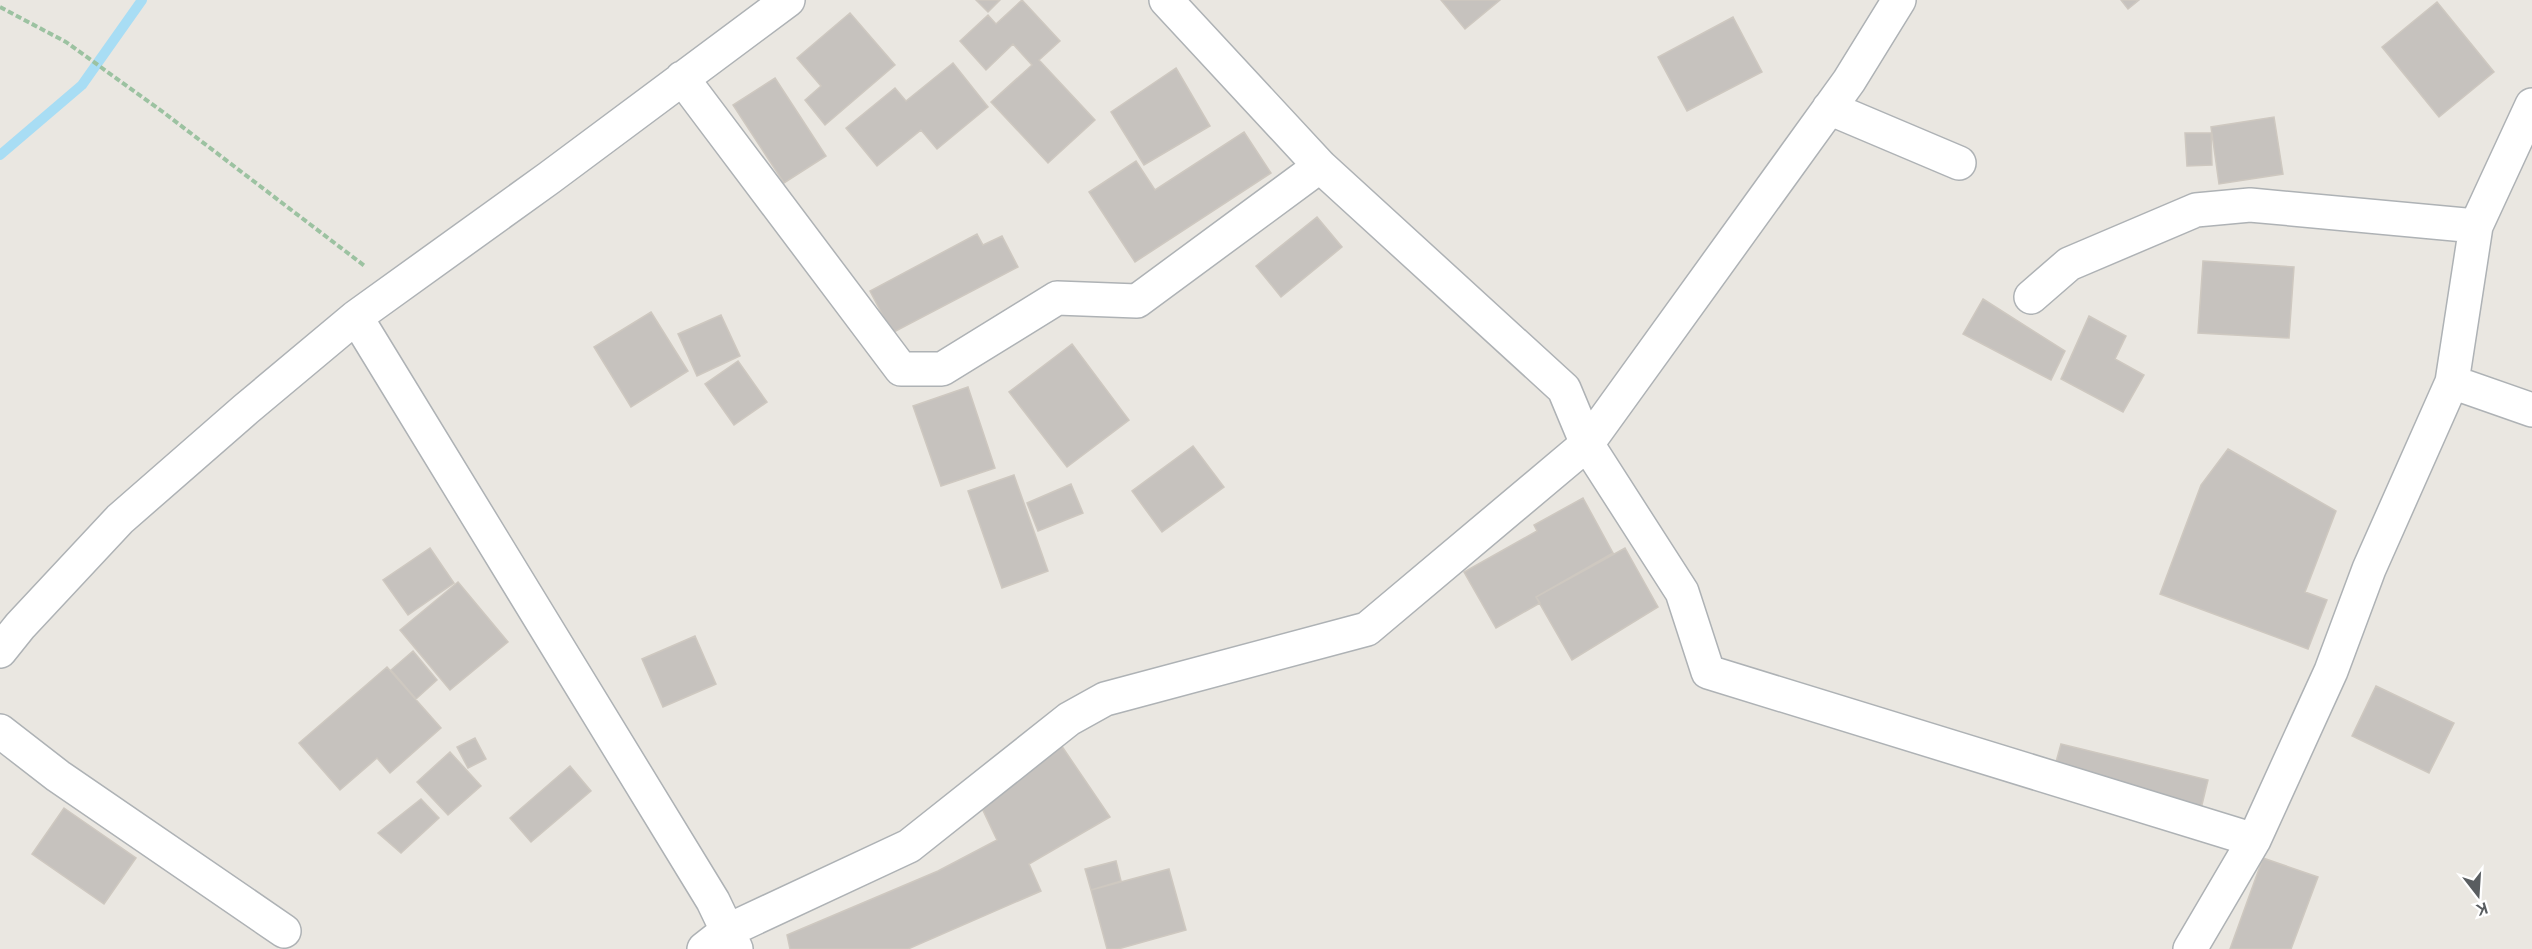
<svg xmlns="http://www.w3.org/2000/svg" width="2532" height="949" viewBox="0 0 2532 949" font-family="Raleway,sans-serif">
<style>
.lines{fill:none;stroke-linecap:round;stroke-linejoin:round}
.stream{stroke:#a8ddf4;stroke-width:10}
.building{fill:#c6c2be;stroke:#cec8c0;stroke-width:1.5}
.minor-casing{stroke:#aeb2b5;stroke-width:36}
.path{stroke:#9cc2a1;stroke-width:4;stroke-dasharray:6 3;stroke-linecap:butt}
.minor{stroke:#fff;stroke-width:33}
</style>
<rect width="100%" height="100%" fill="#eae7e1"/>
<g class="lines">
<!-- stream -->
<path class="stream" d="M0,155L82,85L142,0"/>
</g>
<!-- building -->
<path class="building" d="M976,0H1000L988,12Z
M1022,0L1060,41L1039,60L1095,120L1048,163L991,102L1032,65L1013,44L986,70L960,41L988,15L996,24Z
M1441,0H1500L1465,29Z
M2121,0H2139L2128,9Z
M2437,2L2494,72L2439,117L2382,47Z
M850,13L895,65L825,125L805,100L821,86L797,58Z
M1733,17L1762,72L1687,111L1658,57Z
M953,63L988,107L937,149L921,130L877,166L846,128L895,88L906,101Z
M1176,68L1210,126L1144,165L1111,112Z
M775,78L826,156L784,183L733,105Z
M2274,117L2283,174L2219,184L2211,127Z
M1244,132L1271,173L1135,262L1089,192L1136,161L1155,190Z
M2185,133H2211L2212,165L2187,166Z
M1317,217L1342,247L1281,297L1256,266Z
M977,234L983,245L1002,236L1018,267L892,333L870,291Z
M2203,261L2294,267L2289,338L2198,333Z
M1983,299L2065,351L2051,380L1963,334Z
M651,312L688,371L631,407L594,347Z
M721,315L740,356L697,376L678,334Z
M2089,316L2126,336L2115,359L2144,375L2123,412L2061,379Z
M1072,344L1129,420L1067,467L1009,392Z
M738,361L767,402L734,425L705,384Z
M968,387L995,468L941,486L913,406Z
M1193,446L1224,487L1162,532L1132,491Z
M2228,449L2336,511L2305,592L2327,600L2308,649L2160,594L2201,485Z
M1014,475L1048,571L1002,588L968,491Z
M1071,484L1083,513L1038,531L1027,503Z
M1583,498L1613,553L1536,597L1540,603L1496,628L1464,572L1537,531L1534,525Z
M430,548L454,583L408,615L383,580Z
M1625,548L1658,607L1572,660L1536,597Z
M458,582L508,642L450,690L400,630Z
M695,636L716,684L663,707L642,659Z
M413,651L437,680L416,699L391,670Z
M387,667L441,728L390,773L377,758L340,790L299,743Z
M2376,686L2454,723L2429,773L2352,736Z
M475,738L486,759L468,768L457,747Z
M1059,742L1110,817L1029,864L1041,891L908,949H790L787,935L938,871L997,840L979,802Z
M2061,744L2208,780L2200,813L2056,762Z
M450,752L481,786L448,815L417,782Z
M570,766L591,791L531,842L510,818Z
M421,799L439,818L401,853L378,833Z
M64,808L136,858L104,904L32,854Z
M2263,858L2318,877L2291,949H2230Z
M1116,861L1121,881L1091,890L1085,869Z
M1169,869L1186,930L1118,949H1107L1091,890Z"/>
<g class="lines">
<!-- minor casing -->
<g class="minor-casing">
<path id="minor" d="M1166,0L1320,166L1564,389L1587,444L1682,592L1708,672L2254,840
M682,78L901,369H942L1057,298L1137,301L1320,166
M1829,108L1959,163
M2031,297L2069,264L2196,210L2250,205L2476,226
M356,317L713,901L736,949
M2452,382L2532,410
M0,651L20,626L120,519L246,409L356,317L549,178L788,0
M0,731L58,776L284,931
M704,949L727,931L909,846L1069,719L1105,699L1367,629L1587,444L1849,81L1899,0
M2190,949L2254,840L2331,671L2369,569L2452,382L2476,226L2532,105"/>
</g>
<!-- path -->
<path class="path" d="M0,7L66,42L163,112L366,267"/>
<!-- minor -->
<use href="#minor" class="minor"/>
</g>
<!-- north arrow -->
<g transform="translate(2478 895) rotate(163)" stroke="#ffffff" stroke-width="4.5" paint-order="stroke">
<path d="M0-4.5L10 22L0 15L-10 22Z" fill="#595d60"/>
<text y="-9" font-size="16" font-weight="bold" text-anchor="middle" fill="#595d60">K</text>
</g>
</svg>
